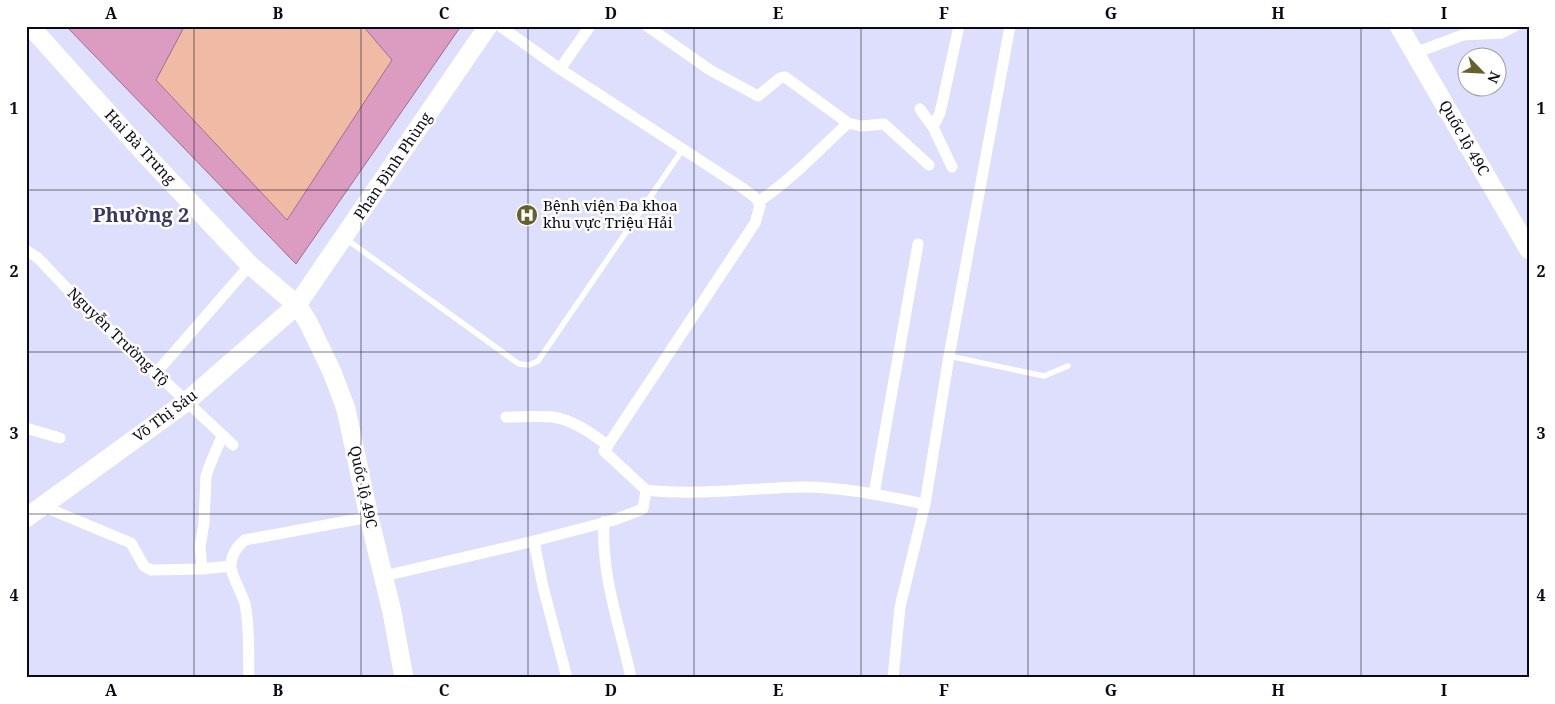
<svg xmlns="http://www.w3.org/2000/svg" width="1555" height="704" viewBox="0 0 1555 704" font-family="'Noto Serif',serif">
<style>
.green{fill:#f0baa4}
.water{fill:#dc9bc1;stroke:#9d6f8f}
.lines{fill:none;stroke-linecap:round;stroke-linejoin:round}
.service{stroke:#fff;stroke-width:5.5}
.minor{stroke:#fff;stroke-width:11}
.primary{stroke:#fff;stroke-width:19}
.trunk{stroke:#fff;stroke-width:19}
.grid{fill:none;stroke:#0a0919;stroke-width:1;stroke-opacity:0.55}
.labels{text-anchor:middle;stroke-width:5;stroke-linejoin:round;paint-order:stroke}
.street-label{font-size:15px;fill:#0a0919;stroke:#fff}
.poi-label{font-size:15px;fill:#0a0919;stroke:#fff;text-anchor:start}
.district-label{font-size:20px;font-weight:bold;fill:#38375f;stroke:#fff}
.neatline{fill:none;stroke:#0a0919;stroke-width:2}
.grid-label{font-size:16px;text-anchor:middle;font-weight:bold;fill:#0a0919}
</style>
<rect width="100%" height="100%" fill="#dedffd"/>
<!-- green -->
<path class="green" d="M180,26H363L392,60L287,220L156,80L183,29Z"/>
<!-- water -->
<path class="water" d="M66,26H180L183,29L156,80L287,220L392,60L363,26H461L296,264Z"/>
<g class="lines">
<!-- service -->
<path class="service" d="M346,239L519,364L529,365L538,361L683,149
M949,356L1044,376L1068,366"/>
<!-- minor -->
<path class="minor" d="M647,26L710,70L758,96L780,78L785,77L848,123L861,126L884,124L929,165
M1415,53L1463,35L1501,33L1515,26
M560,69L590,26
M920,109L933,127L952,167
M933,127L940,113L959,26
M758,202C791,180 819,150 848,123
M26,250L38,258L76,298L233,445
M156,373L250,265
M506,417C522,417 538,416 553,417C573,420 592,433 608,446
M26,428L60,438
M646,490C698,496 751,488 803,487C844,487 885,496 925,504
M874,494L918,244
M42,506L131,543L144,566L151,570L202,569L231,566
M604,522C601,576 620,626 631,678
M534,541L543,587L567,678
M202,569L200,547L204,523L206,476L209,467L222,436
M384,576L534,541L614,520L643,509L646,490L604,451L755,223L760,206L757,199L744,189L560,69L500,26
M249,678C248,653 250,627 245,604C242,593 232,577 231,567C230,557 237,546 245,540L369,517
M893,678L900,607L925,504L949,356L1010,26"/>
<!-- primary -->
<path class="primary" d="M30,26L145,154L250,265L297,305L308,322L332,372L346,409L369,517L392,612L404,678
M1399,26L1529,250"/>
<!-- trunk -->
<path class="trunk" d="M26,518L186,402L297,305L488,26"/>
</g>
<!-- grid -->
<path class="grid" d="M194,26V678M361,26V678M528,26V678M694,26V678M861,26V678M1028,26V678M1194,26V678M1361,26V678M26,190H1529M26,352H1529M26,514H1529"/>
<!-- icons -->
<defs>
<g id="hospital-disc" transform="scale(1.125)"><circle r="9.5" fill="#65602c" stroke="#fff"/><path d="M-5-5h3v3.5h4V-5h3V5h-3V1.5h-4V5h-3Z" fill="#fff"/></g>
</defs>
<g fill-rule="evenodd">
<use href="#hospital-disc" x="527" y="215"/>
</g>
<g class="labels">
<!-- street labels -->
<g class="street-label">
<text transform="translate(1464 138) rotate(60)" y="5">Quốc lộ 49C</text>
<text transform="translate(140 147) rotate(47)" y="5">Hai Bà Trưng</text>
<text transform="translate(393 166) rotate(-56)" y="5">Phan Đình Phùng</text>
<text transform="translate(118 337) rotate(44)" y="5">Nguyễn Trường Tộ</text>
<text transform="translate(165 416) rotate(-37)" y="5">Võ Thị Sáu</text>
<text transform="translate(363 487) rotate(78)" y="5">Quốc lộ 49C</text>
</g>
<!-- poi labels -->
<g class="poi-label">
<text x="543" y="211">Bệnh viện Đa khoa<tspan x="543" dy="17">khu vực Triệu Hải</tspan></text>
</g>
<!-- district labels -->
<g class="district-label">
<text x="141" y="222">Phường 2</text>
</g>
</g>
<!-- border -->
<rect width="1555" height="704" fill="none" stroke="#ffffff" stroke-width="55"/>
<!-- north arrow -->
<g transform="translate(1482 72) rotate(114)"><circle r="24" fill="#ffffff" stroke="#9d9da3"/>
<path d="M0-4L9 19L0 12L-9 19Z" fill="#65602c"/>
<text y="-8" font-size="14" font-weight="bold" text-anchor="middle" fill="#0a0919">N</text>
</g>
<rect x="28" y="28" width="1500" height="648" class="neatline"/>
<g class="grid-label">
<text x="111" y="19">A</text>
<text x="278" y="19">B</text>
<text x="444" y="19">C</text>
<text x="611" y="19">D</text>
<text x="778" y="19">E</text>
<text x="944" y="19">F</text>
<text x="1111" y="19">G</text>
<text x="1278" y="19">H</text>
<text x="1444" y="19">I</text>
<text x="14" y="114">1</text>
<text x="1541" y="114">1</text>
<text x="14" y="277">2</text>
<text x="1541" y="277">2</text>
<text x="14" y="439">3</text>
<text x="1541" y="439">3</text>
<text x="14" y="601">4</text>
<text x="1541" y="601">4</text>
<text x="111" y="696">A</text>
<text x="278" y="696">B</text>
<text x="444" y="696">C</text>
<text x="611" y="696">D</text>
<text x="778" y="696">E</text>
<text x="944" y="696">F</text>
<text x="1111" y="696">G</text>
<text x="1278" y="696">H</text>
<text x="1444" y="696">I</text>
</g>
</svg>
